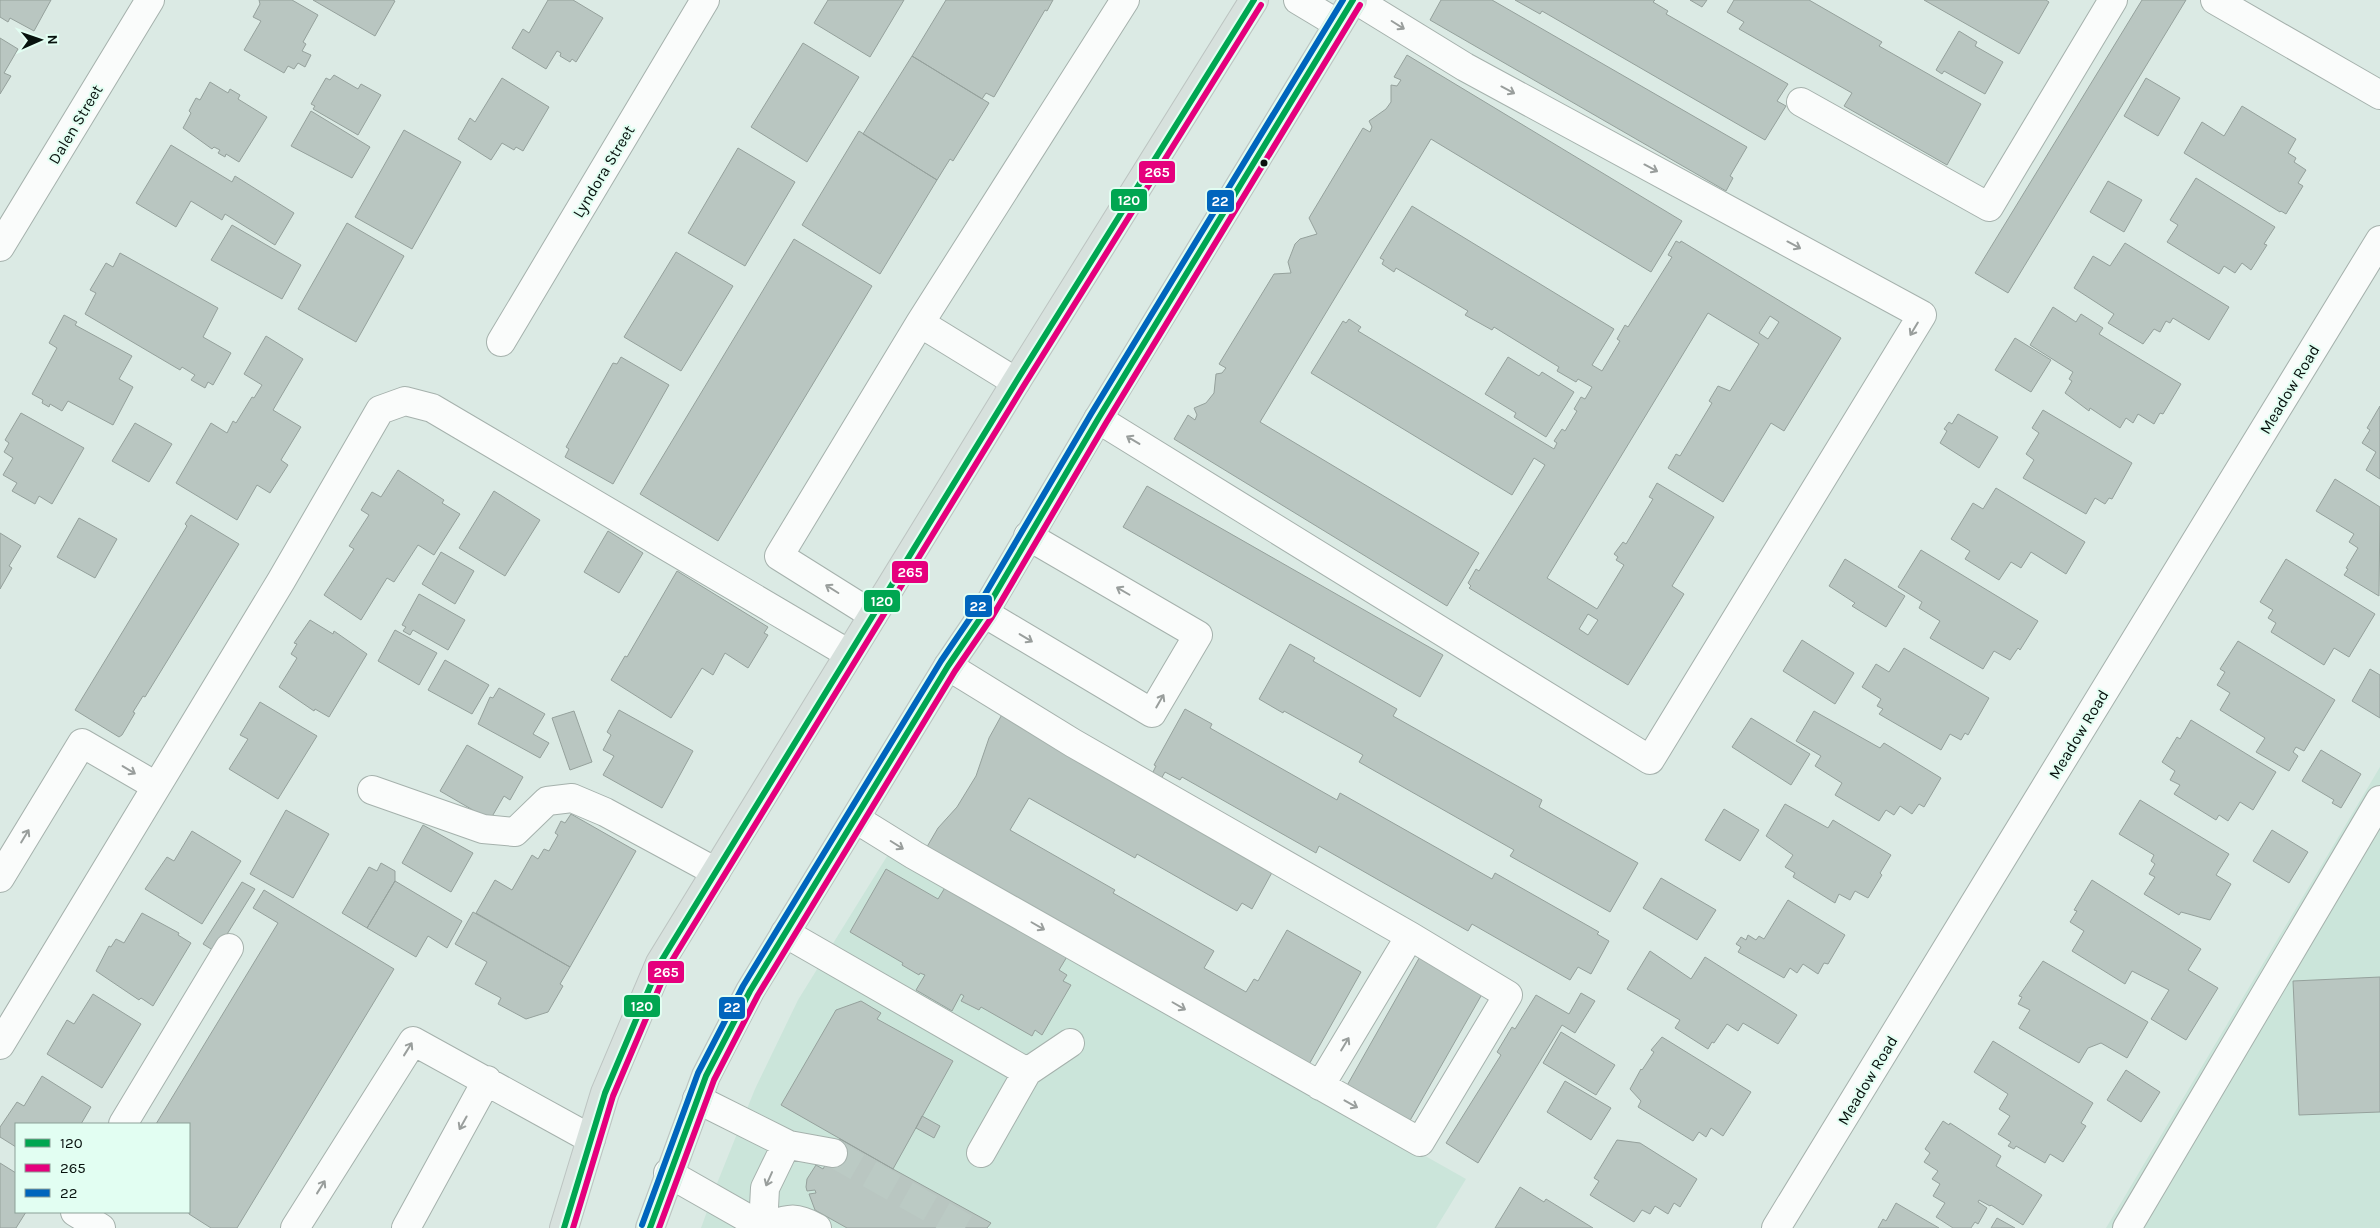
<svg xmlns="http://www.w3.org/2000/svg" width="2380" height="1228" viewBox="0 0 2380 1228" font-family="Karla,sans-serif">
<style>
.built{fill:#cbe5da}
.building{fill:#b9c6c1;stroke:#95a19c;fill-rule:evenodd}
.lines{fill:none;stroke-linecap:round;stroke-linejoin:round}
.minor-tunnel{stroke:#bbcac4;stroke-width:28;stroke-dasharray:28 14;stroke-linecap:butt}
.minor-casing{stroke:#a5b1ac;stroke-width:30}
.major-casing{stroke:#bcc4c1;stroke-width:30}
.minor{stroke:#fafcfb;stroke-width:28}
.major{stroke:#d7e1dd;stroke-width:28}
.bus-1-casing{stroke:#e2fef2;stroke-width:10}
.bus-2-casing{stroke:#e2fef2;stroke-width:10}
.bus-3-casing{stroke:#e2fef2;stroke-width:10}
.bus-1{stroke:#00a651;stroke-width:6}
.bus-2{stroke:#e5007d;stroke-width:6}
.bus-3{stroke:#0065bd;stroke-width:6}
.oneway{stroke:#999e9c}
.bus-dot{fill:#08120e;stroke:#e2fef2;stroke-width:2}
.labels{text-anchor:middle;stroke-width:4;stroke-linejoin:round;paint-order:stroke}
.street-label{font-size:16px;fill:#08120e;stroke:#e2fef2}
.line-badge{stroke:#e2fef2;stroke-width:2}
.badge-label{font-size:14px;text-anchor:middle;font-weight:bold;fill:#fff}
</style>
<rect width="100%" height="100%" fill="#dbeae4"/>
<!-- built -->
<path class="built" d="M2380,767V1228H2106Z
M889,853L1466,1179L1436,1228H701L718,1181L755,1089L798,1000Z"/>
<!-- building -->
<path class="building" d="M0,0H51L34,31L10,18L8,22L0,17Z
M259,0H292L318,15L303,42L306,44L302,51L311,55L305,67L298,63L294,69L288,66L284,73L244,50L261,21L253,17L260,4Z
M313,0H393L395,1L375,36Z
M548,0H573L603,18L576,62L572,59L570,62L560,56L561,53L557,51L546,69L512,48L523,29L529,33Z
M828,0H904L870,57L814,23Z
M946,0H1053L1047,11L1045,10L994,97L986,93L982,99L912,56Z
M1441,0H1492L1747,147L1730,176L1733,178L1726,191L1430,20Z
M1515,0H1655L1653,2L1668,11L1666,14L1788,84L1777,101L1786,106L1765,140L1542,11L1540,14Z
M1690,0H1707L1702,7Z
M1734,0H1809L1882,42L1879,46L1981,104L1947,165L1844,106L1852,93L1739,29L1744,22L1727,12Z
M1924,0H2046L2049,2L2019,54Z
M2142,0H2186L2008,293L1975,273Z
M1959,31L1977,42L1975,46L2003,62L1985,94L1944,71L1942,74L1936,70Z
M0,38L18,49L4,73L11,76L0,94Z
M803,43L859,77L807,162L751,127Z
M1407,55L1682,221L1651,272L1431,139L1260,422L1479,553L1447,606L1174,439L1188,415L1195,420L1197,415L1194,408L1206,403L1214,393L1216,374L1222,373L1226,368L1219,364L1274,274L1291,273L1288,262L1295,244L1300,239L1317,234L1309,218L1363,128L1370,132L1372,127L1369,121L1386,109L1391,102V85L1397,86L1401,80L1394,77Z
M912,56L989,103L953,161L950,159L937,180L863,134Z
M334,75L358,89L361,84L381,95L358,135L313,109L315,106L311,104L326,78L330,80Z
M502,78L549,107L523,151L516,147L514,150L502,143L491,160L458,139L470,118L475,122Z
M2146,78L2180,98L2158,136L2124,116Z
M210,82L228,93L230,89L240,95L238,99L267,117L239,162L226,154L225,157L218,153L220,150L214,147L212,149L183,128L191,113L189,111L196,98L200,100Z
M2242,106L2296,139L2288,153L2296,158L2294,162L2306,170L2298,183L2303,186L2286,214L2281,211L2280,212L2184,153L2202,122L2224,136Z
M311,111L370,147L352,178L291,146Z
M404,130L461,162L412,249L355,217Z
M859,131L937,180L880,274L802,225Z
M171,145L232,182L235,176L294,213L275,245L225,214L222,220L191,201L176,227L136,203Z
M738,148L795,182L745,266L688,233Z
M2196,178L2275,227L2264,244L2267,245L2251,270L2242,263L2235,273L2224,266L2219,274L2167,242L2178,225L2170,220Z
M2108,181L2142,200L2124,232L2090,212Z
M1412,206L1614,329L1592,365L1602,371L1620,341L1617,339L1625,325L1628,327L1672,257L1668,255L1676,241L1680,243L1681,241L1841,338L1784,431L1771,423L1723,502L1668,468L1676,454L1680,456L1712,403L1709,401L1718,386L1730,391L1759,344L1708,313L1547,578L1597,609L1624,565L1616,560L1618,557L1614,554L1623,542L1626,544L1653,499L1649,497L1657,483L1714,517L1672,586L1684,594L1628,685L1469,588L1471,586L1468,583L1476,569L1479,571L1545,465L1534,458L1512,495L1311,373L1343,321L1346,323L1349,319L1361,327L1358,331L1554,449L1557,443L1554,441L1562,429L1565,431L1577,411L1574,409L1581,397L1585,399L1592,387L1578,379L1576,382L1557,371L1559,367L1494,327L1492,330L1465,315L1468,311L1396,268L1394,272L1382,264L1384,260L1380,258ZM1770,316L1779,322L1768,339L1759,333ZM1588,614L1598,620L1588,635L1579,629Z
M347,223L404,256L356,342L298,309Z
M232,225L301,265L282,299L211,260Z
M794,239L872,286L718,541L640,494Z
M2125,243L2229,307L2209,340L2173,318L2170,323L2166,321L2160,332L2154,329L2143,344L2108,323L2114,314L2074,288L2093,256L2110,266Z
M676,252L733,286L681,371L624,337Z
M120,253L218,308L203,337L231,353L213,385L208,382L205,388L191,380L195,375L182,367L180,370L85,314L96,293L90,290L106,263L113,267Z
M2053,307L2076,322L2081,314L2103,328L2099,334L2181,384L2163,414L2160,413L2154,424L2138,414L2133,423L2126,418L2120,428L2090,408L2089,411L2065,393L2072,381L2069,379L2073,372L2030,345Z
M64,315L77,322L75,325L132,356L119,379L133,387L113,425L68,401L62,411L50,404L49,407L42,403L43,400L32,394L57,348L49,343Z
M266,336L303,359L273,410L301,427L281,460L288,465L270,493L257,485L237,520L176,483L211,423L227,433L233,421L236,423L252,397L254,398L262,385L244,374Z
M2015,338L2051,360L2031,392L1995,370Z
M621,357L669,385L613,484L565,457L569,449L566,447L613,363L617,364Z
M1508,357L1539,376L1542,372L1574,392L1546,437L1514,417L1516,413L1485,394Z
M2380,406V479L2366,470L2376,452L2362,443L2370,430L2367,428Z
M2043,410L2132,463L2112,499L2109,498L2105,504L2095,498L2086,514L2023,478L2034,460L2026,454L2039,433L2032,428Z
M21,413L84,448L52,504L39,496L35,504L12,491L17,483L3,475L13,458L4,452L9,443L5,440Z
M1958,414L1998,437L1979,468L1940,443L1947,431L1944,429L1949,422L1952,424Z
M135,423L172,444L149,482L112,461Z
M398,470L444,500L442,503L460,514L434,555L418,545L394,582L387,578L361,620L324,595L354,549L349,546L369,515L361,510L372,492L381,497Z
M2335,479L2380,507L2379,596L2344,575L2348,569L2346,568L2358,548L2349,542L2354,534L2316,511Z
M1147,486L1443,655L1420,697L1123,527Z
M1996,488L2085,542L2066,574L2031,552L2021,568L2011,562L1999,580L1965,559L1970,551L1951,539L1973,503L1983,509Z
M494,491L540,520L505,576L459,548Z
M191,515L239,544L145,697L143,696L133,712L135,713L122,735L119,737L75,710L187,526L185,524Z
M79,518L117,539L95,578L57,557Z
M608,531L643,553L619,593L584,572Z
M0,533L21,546L9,566L12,568L0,589Z
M1921,550L2038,621L2020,650L2018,648L2010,660L1994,651L1983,669L1930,638L1940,621L1919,608L1922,602L1898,587Z
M441,552L474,571L455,604L422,584Z
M1845,559L1905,596L1886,627L1852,606L1855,603L1829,586Z
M2286,559L2375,614L2349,657L2334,648L2324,665L2271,632L2276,623L2268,618L2273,610L2260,602Z
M677,571L768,627L764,633L768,635L748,668L725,653L713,675L702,668L671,718L611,680L625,656L627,657Z
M419,594L465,620L448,650L413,630L410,635L403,631L406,627L402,625Z
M310,620L333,634L334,631L367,654L329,717L315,709L314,711L279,687L297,658L291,654L297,644L294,643Z
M395,630L437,653L419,685L378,661Z
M1802,640L1854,673L1835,704L1783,671Z
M2238,641L2335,700L2304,751L2296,747L2293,752L2298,756L2289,771L2256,752L2265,738L2220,710L2230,693L2217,685L2225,672L2220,669Z
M1290,644L1315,658L1313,661L1397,709L1393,716L1542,800L1539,807L1638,863L1610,912L1510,856L1514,850L1359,762L1363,755L1284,711L1283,713L1259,699Z
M1904,648L1989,698L1968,735L1965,733L1961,740L1950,734L1941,750L1879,714L1883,709L1877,706L1881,699L1862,687L1876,664L1889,672Z
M445,660L489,685L472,714L428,690Z
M2370,669L2380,675V718L2352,701Z
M499,688L545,714L533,734L549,743L540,758L478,724L490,697L493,698Z
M260,702L317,736L278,799L229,769L248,739L240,735Z
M1005,709L1275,867L1252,909L1242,903L1237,911L1137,854L1135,858L1029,798L1010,830L1115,890L1113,893L1214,951L1204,968L1246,992L1254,979L1258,981L1287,930L1361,972L1307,1068L921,857L938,828L957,807L976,776L989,738Z
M1185,709L1212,724L1210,728L1337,800L1340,793L1492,879L1495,873L1599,932L1597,934L1609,941L1591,974L1578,967L1570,980L1472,924L1468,931L1319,846L1316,853L1182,777L1180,780L1165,772L1161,779L1152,774L1156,766L1154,765Z
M619,710L693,751L662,808L603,775L614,756L603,750L611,735L607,732Z
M574,711L592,762L570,770L552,718Z
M1814,711L1880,748L1884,743L1941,778L1924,807L1919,804L1912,814L1900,806L1894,815L1886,810L1879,821L1835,795L1842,783L1815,766L1821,756L1796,741Z
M1751,718L1810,754L1791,785L1732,747Z
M2191,720L2276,772L2253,810L2240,802L2228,821L2219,815L2216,820L2174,794L2180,785L2170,780L2175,771L2162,762L2177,737L2180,739Z
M467,745L523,777L510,800L504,796L490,820L440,791Z
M2321,750L2361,774L2341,808L2332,803L2334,800L2302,781Z
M2140,800L2229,854L2216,875L2231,884L2210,920L2181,912L2179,915L2144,894L2155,877L2149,874L2155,864L2151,861L2154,855L2119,834Z
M1785,804L1828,828L1833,820L1891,855L1880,873L1882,875L1868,898L1855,891L1850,900L1839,894L1835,903L1793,877L1795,873L1785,867L1793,855L1766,836Z
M1724,809L1759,830L1740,861L1705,840Z
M286,810L329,834L293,898L250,874Z
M571,814L636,851L570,967L476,913L495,880L512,890L532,855L538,859L544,849L549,851L558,835L555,833L561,821L565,823Z
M423,825L473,853L451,892L402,863Z
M2272,830L2308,852L2289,883L2253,861Z
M192,831L241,861L202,924L145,889L167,857L174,861Z
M381,863L395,871V881L367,928L342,913L369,867L377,871Z
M886,869L938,899L946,886L1068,955L1059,970L1067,975L1063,981L1071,985L1042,1035L1035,1030L1032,1036L981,1007L979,1010L961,1001L964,996L961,994L952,1011L916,990L925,975L920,973L919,975L902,965L903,963L850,932Z
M1661,878L1716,910L1697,940L1643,908Z
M2092,880L2201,949L2188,970L2218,988L2186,1040L2151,1019L2169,990L2132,971L2125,984L2072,951L2084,931L2070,922L2077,911L2074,910Z
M395,881L462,921L447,948L428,936L416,957L367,928Z
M242,882L255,889L216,952L203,944Z
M264,890L394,969L237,1228H211L189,1214V1124H156L278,923L253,908Z
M1788,900L1845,935L1828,964L1824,963L1818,974L1803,964L1797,973L1790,968L1784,978L1738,952L1741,947L1736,944L1741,937L1746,940L1748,935L1756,940L1759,936L1764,939Z
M473,912L570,967L560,984L563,986L548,1012L526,1019L498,1004L501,998L475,984L487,962L455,944Z
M142,913L179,933L178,935L191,943L153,1006L141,998L139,1000L96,971L109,946L111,947L116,939L124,943Z
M1650,951L1691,979L1705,957L1797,1015L1778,1044L1743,1023L1738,1031L1727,1024L1714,1043L1712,1042L1708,1049L1675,1028L1680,1020L1627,989Z
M1422,953L1485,989L1408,1124L1345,1089Z
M2043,961L2148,1022L2127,1058L2101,1043L2088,1048L2079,1063L2019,1028L2030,1010L2018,1004L2022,997L2019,996Z
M2380,977V1112L2299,1115L2293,981Z
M1581,993L1595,1001L1575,1033L1562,1025L1478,1163L1446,1143L1501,1055L1497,1052L1512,1027L1515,1029L1536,995L1569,1014Z
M93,994L141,1024L102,1088L47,1054L67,1020L74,1024Z
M861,1001L881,1013L877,1019L953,1061L893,1169L781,1105L836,1010Z
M1561,1032L1615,1065L1596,1095L1543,1063Z
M1662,1037L1751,1092L1723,1136L1711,1128L1706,1137L1699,1132L1693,1141L1638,1107L1641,1101L1630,1089L1641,1069L1642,1070L1654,1052L1651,1050Z
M1993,1041L2093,1103L2081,1123L2086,1126L2063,1162L2050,1154L2045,1163L2016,1146L2014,1149L2008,1146L2011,1142L1998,1134L2010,1116L1999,1109L2008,1094L1974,1072Z
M2126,1070L2160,1092L2141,1122L2107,1100Z
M42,1076L91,1107L81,1124H16V1147L0,1137V1127L17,1102L24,1106Z
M1565,1081L1611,1108L1591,1140L1547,1112Z
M922,1116L940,1126L934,1138L916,1128Z
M1943,1121L1949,1125L1950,1123L2001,1156L1996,1166L2042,1195L2023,1225L1991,1205L1990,1206L1979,1200L1978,1202L1987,1208L1978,1224L1975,1222L1971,1228H1953L1936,1217L1945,1203L1933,1196L1940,1184L1932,1179L1938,1171L1924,1162L1930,1153L1925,1149Z
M840,1139L893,1169L991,1223L987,1228H847L815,1210L809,1194L816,1193L815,1190L807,1191L806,1187L807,1179L816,1165L823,1169Z
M1617,1140L1640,1143L1697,1179L1680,1207L1674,1203L1668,1214L1655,1206L1650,1214L1642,1210L1634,1222L1590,1195L1599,1181L1594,1178Z
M0,1163L16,1173V1212H26L16,1228H0Z
M1520,1187L1544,1202L1546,1199L1593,1228H1495Z
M1896,1203L1939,1228H1878L1883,1219L1886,1221Z
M1997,1218L2015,1228H1991Z"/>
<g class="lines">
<!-- minor-tunnel -->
<path class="minor-tunnel" d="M833,1153L965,1228"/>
<!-- minor casing -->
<g class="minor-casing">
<path id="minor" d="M1298,0L1338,24
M2215,0L2380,95
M1801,102L1989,207L2113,0
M0,247L150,0
M920,323L1016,382
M501,342L705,0
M1098,419L1650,760L1922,315L1465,67L1356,0
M984,613L1152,713L1198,635L1028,536
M873,615L779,556L920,323L1125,0
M372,790L483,829L515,832L547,801L572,798L605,812L716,872
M856,819L914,855L1420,1142L1508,995L1410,936L1073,743L948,666
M0,878L82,743L156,786
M785,933L1027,1072L1070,1043
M0,1045L281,581L380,410L405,401L432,408L849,654
M1320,1086L1410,936
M697,1099L789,1145
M123,1124L229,948
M981,1153L1027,1072
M668,1173L763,1227
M75,1212L101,1228
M295,1228L413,1041L591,1139
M406,1228L487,1080
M817,1228C794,1215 788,1219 763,1227L765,1188L784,1149L789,1145L833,1153
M1776,1228L2380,240
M2127,1228L2380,800"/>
</g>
<!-- major casing -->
<g class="major-casing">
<path id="major" d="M564,1228L605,1093L660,963L1016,382L1254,0
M650,1228L706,1076L750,991L948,666L984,613L1098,419L1353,0"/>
</g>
<!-- minor -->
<use href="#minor" class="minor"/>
<!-- major -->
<use href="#major" class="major"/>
<!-- bus-1 casing -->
<g class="bus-1-casing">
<path id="bus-1" d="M564,1228L605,1093L660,963L1016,382L1254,0
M650,1228L706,1076L750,991L948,666L984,613L1098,419L1353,0"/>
</g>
<!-- bus-2 casing -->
<g class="bus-2-casing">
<path id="bus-2" d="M573,1228L613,1096L668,967L1023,387L1261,5
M659,1228L714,1080L758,995L955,671L992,617L1106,423L1360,5"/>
</g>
<!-- bus-3 casing -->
<g class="bus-3-casing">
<path id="bus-3" d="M642,1225L698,1073L743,986L941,661L977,608L1091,414L1343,0"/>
</g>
<!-- bus-1 -->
<use href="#bus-1" class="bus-1"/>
<!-- bus-2 -->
<use href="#bus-2" class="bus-2"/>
<!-- bus-3 -->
<use href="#bus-3" class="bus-3"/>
</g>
<!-- one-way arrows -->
<defs><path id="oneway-shaft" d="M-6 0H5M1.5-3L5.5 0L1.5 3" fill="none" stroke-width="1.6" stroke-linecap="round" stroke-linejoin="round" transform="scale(1.25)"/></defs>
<g class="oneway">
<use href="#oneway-shaft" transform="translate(1398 25) rotate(32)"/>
<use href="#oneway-shaft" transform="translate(1508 90) rotate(28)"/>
<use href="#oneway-shaft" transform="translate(1651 168) rotate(28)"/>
<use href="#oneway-shaft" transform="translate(1794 245) rotate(28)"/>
<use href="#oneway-shaft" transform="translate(1914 329) rotate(121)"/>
<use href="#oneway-shaft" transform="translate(1133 440) rotate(-149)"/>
<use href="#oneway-shaft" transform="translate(832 589) rotate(-148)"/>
<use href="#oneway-shaft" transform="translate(1123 591) rotate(-150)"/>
<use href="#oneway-shaft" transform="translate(1026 638) rotate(31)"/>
<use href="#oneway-shaft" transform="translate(1160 701) rotate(-60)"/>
<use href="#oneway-shaft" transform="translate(129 770) rotate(31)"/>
<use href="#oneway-shaft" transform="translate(25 836) rotate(-59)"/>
<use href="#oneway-shaft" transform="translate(897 845) rotate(32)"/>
<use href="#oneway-shaft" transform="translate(1038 926) rotate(30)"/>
<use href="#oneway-shaft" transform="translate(1179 1006) rotate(30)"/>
<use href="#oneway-shaft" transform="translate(1345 1044) rotate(-59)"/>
<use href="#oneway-shaft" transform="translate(408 1049) rotate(-58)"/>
<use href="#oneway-shaft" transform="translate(1351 1104) rotate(29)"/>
<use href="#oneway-shaft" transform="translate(463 1123) rotate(119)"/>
<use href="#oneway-shaft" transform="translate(769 1179) rotate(114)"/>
<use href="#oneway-shaft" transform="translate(321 1187) rotate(-58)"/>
</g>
<!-- markers -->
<circle class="bus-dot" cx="1264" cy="163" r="4.5"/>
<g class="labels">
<!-- street labels -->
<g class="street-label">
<text transform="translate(75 124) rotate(-59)" y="6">Dalen Street</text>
<text transform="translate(603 171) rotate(-59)" y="6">Lyndora Street</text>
<text transform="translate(2289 389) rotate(-59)" y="6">Meadow Road</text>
<text transform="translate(2078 734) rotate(-59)" y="6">Meadow Road</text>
<text transform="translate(1867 1080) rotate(-59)" y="6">Meadow Road</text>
</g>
</g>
<g class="line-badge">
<rect x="1138" y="160" width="38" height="24" rx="5" fill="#e5007d"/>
<rect x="1110" y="188" width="38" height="24" rx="5" fill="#00a651"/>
<rect x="1206" y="189" width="29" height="24" rx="5" fill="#0065bd"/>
<rect x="891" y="560" width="38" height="24" rx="5" fill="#e5007d"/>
<rect x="863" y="589" width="38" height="24" rx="5" fill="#00a651"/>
<rect x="964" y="594" width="29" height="24" rx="5" fill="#0065bd"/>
<rect x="647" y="960" width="38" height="24" rx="5" fill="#e5007d"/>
<rect x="623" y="994" width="38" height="24" rx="5" fill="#00a651"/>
<rect x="718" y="996" width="28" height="24" rx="5" fill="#0065bd"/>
</g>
<g class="badge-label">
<text x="1157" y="177">265</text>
<text x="1129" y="205">120</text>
<text x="1220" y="206">22</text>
<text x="910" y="577">265</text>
<text x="882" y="606">120</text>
<text x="978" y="611">22</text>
<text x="666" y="977">265</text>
<text x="642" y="1011">120</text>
<text x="732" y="1012">22</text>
</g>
<!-- legend -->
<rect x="15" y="1123" width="175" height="90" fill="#e2fef2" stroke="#8ba097"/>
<rect x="25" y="1139" width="25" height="8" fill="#00a651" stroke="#8ba097"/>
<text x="60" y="1148" font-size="15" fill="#08120e">120</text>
<rect x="25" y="1164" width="25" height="8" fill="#e5007d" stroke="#8ba097"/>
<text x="60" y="1173" font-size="15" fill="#08120e">265</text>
<rect x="25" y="1189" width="25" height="8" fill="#0065bd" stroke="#8ba097"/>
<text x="60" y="1198" font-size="15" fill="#08120e">22</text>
<!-- north arrow -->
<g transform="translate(40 40) rotate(88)" stroke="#e2fef2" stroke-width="4" paint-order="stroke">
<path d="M0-4L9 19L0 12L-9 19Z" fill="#08120e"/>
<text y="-8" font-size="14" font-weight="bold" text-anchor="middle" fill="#08120e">N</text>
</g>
</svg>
